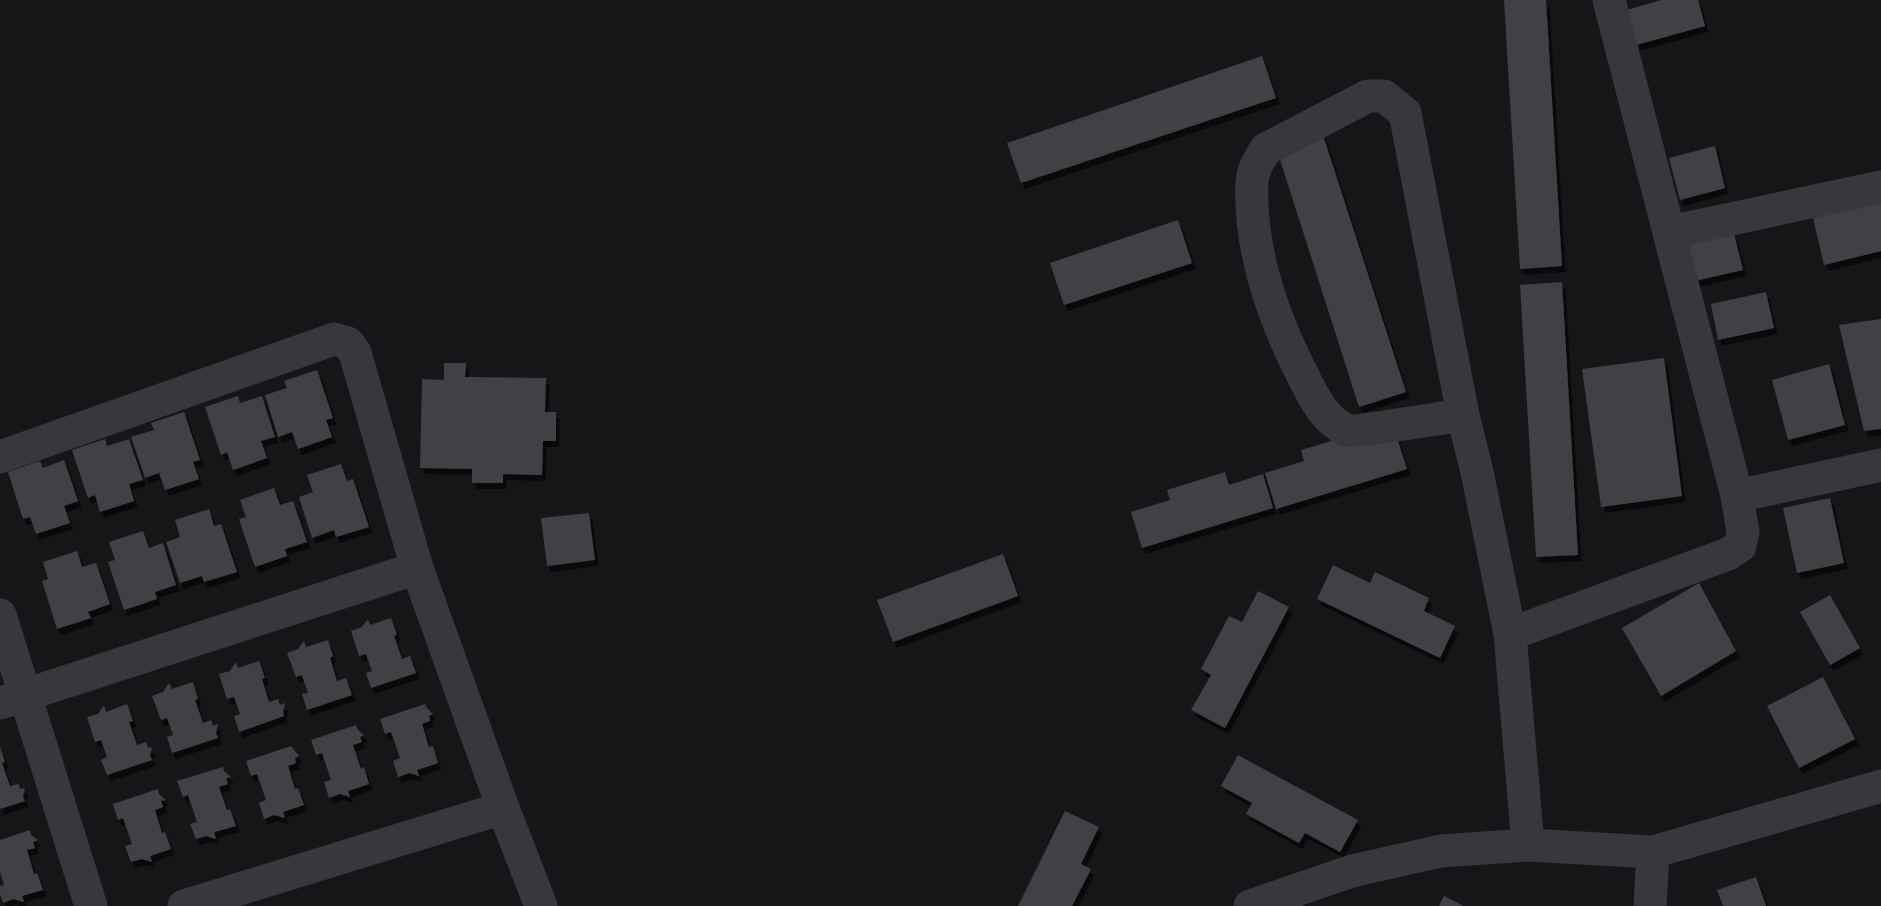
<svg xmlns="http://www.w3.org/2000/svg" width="1881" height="906" viewBox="0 0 1881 906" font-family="'Noto Sans',sans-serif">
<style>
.building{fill:#404145;filter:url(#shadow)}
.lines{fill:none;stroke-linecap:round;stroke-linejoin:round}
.minor{stroke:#37383d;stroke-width:33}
</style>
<defs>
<filter id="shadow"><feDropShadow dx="3.5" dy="6" stdDeviation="0" flood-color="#0009"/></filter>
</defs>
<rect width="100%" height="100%" fill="#161618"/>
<!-- building -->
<path class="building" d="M1504,0H1546L1562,266L1520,269Z
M1661,0H1698L1705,26L1636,45L1627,10Z
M1262,56L1276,98L1021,183L1007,143Z
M1322,132L1406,392L1359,407L1276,147Z
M1715,146L1725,188L1680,200L1669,158Z
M1881,202V251L1824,265L1813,218Z
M1178,220L1192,263L1064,305L1050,263Z
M1734,234L1743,270L1695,281L1687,245Z
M1562,282L1578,555L1536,557L1520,285Z
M1766,292L1774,328L1718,340L1711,304Z
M1881,319V429L1864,431L1839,325Z
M1664,358L1682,496L1601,507L1582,369Z
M444,363H466L465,377L546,378L545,412H556V441H543L542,475L503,474V483H472V469L420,468L422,379L444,380Z
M1829,364L1845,425L1788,440L1772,380Z
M317,370L333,418L326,420L332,437L298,449L292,432L278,437L265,395L287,388L284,381Z
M238,396L240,403L262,396L275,437L261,441L267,458L233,470L227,452L221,455L205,407Z
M184,412L200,460L193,462L199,479L165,490L159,473L145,478L131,437L154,430L151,423Z
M1359,433L1396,435L1407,469L1276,509L1265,473L1304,461L1301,450Z
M105,439L107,446L129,439L143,480L129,484L134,501L100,512L95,495L88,498L72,450Z
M64,460L78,501L64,506L70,523L36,534L30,517L23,519L8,472L40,461L43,468Z
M341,464L347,481L353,479L369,527L336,537L334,530L312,538L299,497L313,492L307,475Z
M1225,472L1229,485L1263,474L1273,508L1142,548L1131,512L1170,500L1167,490Z
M274,488L280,505L293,501L307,542L285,549L287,556L255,567L239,519L246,517L240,500Z
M1830,498L1844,563L1797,573L1783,508Z
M209,509L214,526L221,524L237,572L204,582L202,576L180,583L166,542L180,537L175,520Z
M589,513L595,560L547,566L541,518Z
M143,531L149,548L163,543L176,585L155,592L157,599L124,610L108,562L115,560L109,542Z
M77,551L82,567L96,563L110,604L88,612L91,618L57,629L42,581L48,579L43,562Z
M1003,554L1018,596L893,642L877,600Z
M1333,565L1370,583L1375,572L1429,598L1424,611L1455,626L1440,658L1317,599Z
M1699,583L1736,651L1661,696L1622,628Z
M1258,591L1289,607L1225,728L1191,710L1211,675L1201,669L1229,616L1242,622Z
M1830,595L1860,648L1830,665L1800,612Z
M391,618L397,635L394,636L402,659L410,656L416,673L371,688L366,673L372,671L366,654L359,656L351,631L362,627L368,619L370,625Z
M328,640L333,656L330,658L337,681L346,678L352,695L307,710L302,694L308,693L302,675L296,677L287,653L298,649L304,641L306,647Z
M259,661L265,678L262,679L269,702L278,699L280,705L285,703L283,712L284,716L239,732L234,716L240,714L234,697L227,699L219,674L230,671L236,662L238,668Z
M1823,677L1855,739L1799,768L1767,706Z
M193,682L198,699L195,700L203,723L211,720L213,726L218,724L216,733L218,738L172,753L167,737L173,735L167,718L161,720L152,696L163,692L169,683L172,689Z
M127,704L133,721L129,722L137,745L146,742L148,748L152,747L150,755L152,760L107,775L101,760L107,757L101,740L95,742L87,717L98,714L104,705L106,712Z
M425,704L427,708L433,714L429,716L430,721L422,724L429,747L433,746L438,763L417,770L419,776L409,773L398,777L393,761L400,758L391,732L385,734L380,719Z
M356,725L358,730L364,735L360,737L362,742L353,745L361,769L364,767L369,784L348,791L350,797L340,794L329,798L324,782L331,780L322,753L316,755L311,740Z
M291,746L299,756L295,758L296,763L288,766L295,789L298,788L304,805L283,812L285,818L274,815L264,819L259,803L266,800L257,774L251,776L246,761Z
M0,747L5,762L2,763L10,786L19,784L20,789L25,788L23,796L25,801L0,809Z
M1238,755L1358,820L1340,852L1305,833L1299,843L1246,814L1252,803L1221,786Z
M223,767L224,771L231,777L226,778L228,784L219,787L227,810L230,809L236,826L214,832L216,839L206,836L196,839L190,824L197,822L188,795L183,797L177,781Z
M158,789L159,794L166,800L161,801L163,807L155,810L162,833L165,832L171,849L150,856L152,862L142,859L131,862L125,846L132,844L123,818L118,820L113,804Z
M1065,811L1099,827L1081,864L1091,869L1072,906H1018Z
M30,830L31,835L38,840L33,842L35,848L27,850L34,874L37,873L43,890L22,896L24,902L13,899L3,903L0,894V886L4,885L0,872V840Z
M1756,877L1766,906H1723L1717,890Z
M1444,896L1464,906H1439Z"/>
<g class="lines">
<!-- minor -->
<path class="minor" d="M1670,232L1881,187
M1463,415C1446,417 1354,433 1346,430C1322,418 1314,397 1302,374C1272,315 1249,249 1252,182C1253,169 1259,160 1266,149L1368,96H1384L1405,113L1463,415L1477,472L1510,634L1528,845
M0,457L334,339L348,343L355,353L417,568L503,808L541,906
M1737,496L1881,465
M0,615L91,906
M1510,634L1728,554L1740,546L1743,532L1737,496L1609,0
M0,703L417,568
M184,906L503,808
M1250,906L1352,871L1441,851L1528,845L1653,852L1881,786
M1650,906L1653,852"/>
</g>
</svg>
